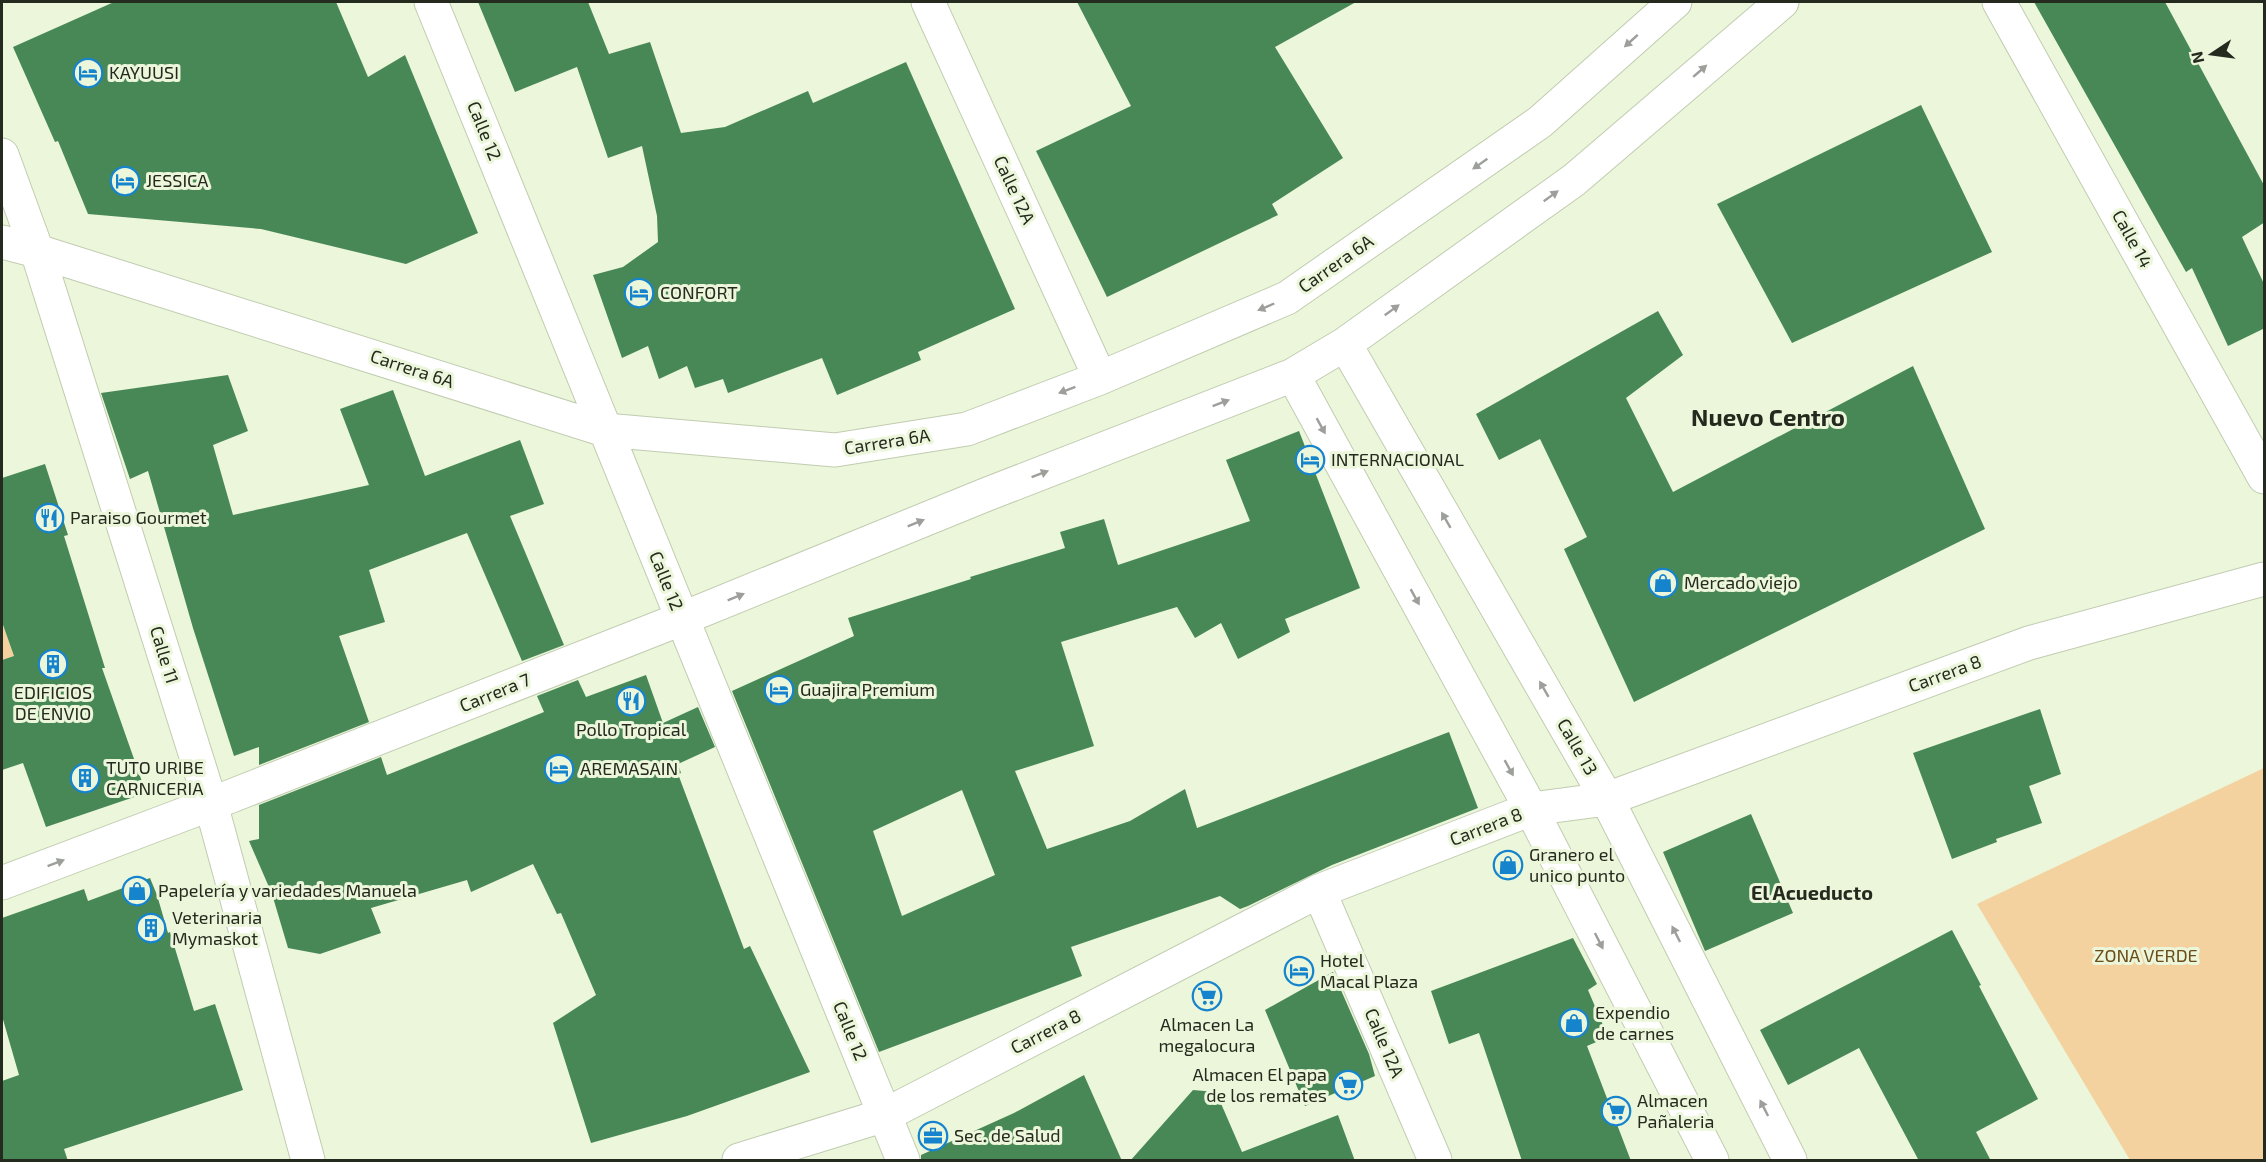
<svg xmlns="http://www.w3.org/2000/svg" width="2266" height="1162" viewBox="0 0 2266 1162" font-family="'Exo 2',sans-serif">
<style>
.green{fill:#f4d29f}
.building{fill:#488856;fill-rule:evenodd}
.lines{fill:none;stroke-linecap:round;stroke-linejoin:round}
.minor-casing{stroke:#c1ccb1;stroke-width:35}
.minor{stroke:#fff;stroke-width:33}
.oneway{fill:#9d9f9a}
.labels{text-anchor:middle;stroke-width:6;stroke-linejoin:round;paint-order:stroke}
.poi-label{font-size:18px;fill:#252a1f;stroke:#ebf6da;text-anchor:start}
.street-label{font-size:18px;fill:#252a1f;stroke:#ebf6da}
.park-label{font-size:18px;fill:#6b4d19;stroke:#ebf6da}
.neighbourhood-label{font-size:20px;font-weight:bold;fill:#252a1f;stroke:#ebf6da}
.district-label{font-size:24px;font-weight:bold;fill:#252a1f;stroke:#ebf6da}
</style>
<rect width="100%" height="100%" fill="#ebf6da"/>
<!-- green -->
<path class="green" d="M2,622L14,656L2,660Z
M2264,768V1160H2130L1977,904Z"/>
<!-- building -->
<path class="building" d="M114,2H336L368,77L405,55L478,233L406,264L261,229L88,214L58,141L55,142L13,47Z
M478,2H588L609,54L650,42L681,133L725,127L808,91L813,103L906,62L1015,309L918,352L921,360L837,395L822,358L728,393L723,379L695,388L687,366L659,379L648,346L622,358L593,275L623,267L658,242L657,216L642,146L608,158L577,67L515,92Z
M1077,2H1356L1275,47L1343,158L1272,204L1278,215L1107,297L1036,151L1131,106Z
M2034,2H2165L2265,187V222L2242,237L2265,286V328L2228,346L2192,268L2186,272Z
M1921,105L1992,252L1792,343L1717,204Z
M1658,311L1683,355L1626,398L1673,492L1913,366L1985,529L1634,702L1564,549L1587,537L1540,439L1499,460L1476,414Z
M228,375L248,431L213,445L233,515L369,485L340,409L393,390L425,476L520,440L544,504L510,516L564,645L522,661L467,533L369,570L385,622L339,636L369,722L259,765V747L234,756L193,628L148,471L130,479L101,393Z
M1299,431L1360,588L1285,619L1290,632L1238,659L1221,623L1195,638L1177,607L1061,642L1094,746L1015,771L1047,849L1130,821L1185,789L1197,828L1449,732L1478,808L1332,865L1248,906L1240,909L1220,896L1071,947L1082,976L879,1052L732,691L854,636L848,618L971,579L970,577L1065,548L1060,532L1104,519L1118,565L1250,521L1226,460ZM962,790L995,875L902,916L873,831Z
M45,464L68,535L64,536L105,668H102L146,793L46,827L23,763L2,770V660L14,656L2,622V478Z
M646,675L663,723L698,707L715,747L678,764L681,773L678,774L744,949L750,946L810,1072L687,1116L591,1143L553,1023L596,995L561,913L557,914L533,864L471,892L467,880L371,908L381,933L320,954L288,948L272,894L249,841L259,839V805L381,757L387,775L544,712L537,696L578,680L586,697Z
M2040,709L2061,774L2029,786L2042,823L1996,839L1997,842L1952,859L1913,753Z
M1751,814L1793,913L1705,951L1663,852Z
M150,878L157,895L168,933L170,932L194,1011L215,1004L243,1090L64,1149L68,1161H2V1081L19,1075L2,1016V918L84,889L88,901Z
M1952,930L1981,985L1979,986L2038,1099L1976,1132L1991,1161H1919L1859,1048L1788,1085L1760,1030Z
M1573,938L1597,984L1588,990L1608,1037L1587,1046L1631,1161H1522L1479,1033L1449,1044L1431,991Z
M1333,972L1369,1054L1375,1076L1305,1106L1265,1010Z
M1084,1075L1122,1161H921V1155L1014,1113Z
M1193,1090L1216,1092L1242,1152L1338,1115L1355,1161H1130Z"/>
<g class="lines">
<!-- minor casing -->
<g class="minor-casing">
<path id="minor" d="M431,2L903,1160
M928,2L1100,378
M1999,2L2264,477
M2,155L37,251L211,804L308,1160
M2,242L37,251L605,430L835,450L967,429L1100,378L1287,298L1540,122L1675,2
M1345,344L1607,799L1790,1160
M1293,375L1531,809L1712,1160
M2,883L211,804L681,619L985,495L1293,375L1345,344L1574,180L1782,2
M1319,891L1435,1160
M739,1160L885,1115L1319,891L1531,809L1607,799L2029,643L2264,579"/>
</g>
<!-- minor -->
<use href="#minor" class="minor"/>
</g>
<!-- one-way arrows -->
<defs><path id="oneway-solid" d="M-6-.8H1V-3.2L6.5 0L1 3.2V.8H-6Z" transform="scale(1.5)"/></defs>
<g class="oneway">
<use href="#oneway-solid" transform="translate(1631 41) rotate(138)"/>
<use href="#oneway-solid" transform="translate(1700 71) rotate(-41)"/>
<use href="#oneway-solid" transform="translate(1480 164) rotate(145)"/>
<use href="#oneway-solid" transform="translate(1551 196) rotate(-36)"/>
<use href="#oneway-solid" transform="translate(1266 307) rotate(157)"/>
<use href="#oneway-solid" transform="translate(1392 310) rotate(-36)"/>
<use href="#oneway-solid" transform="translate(1067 390) rotate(159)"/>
<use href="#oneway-solid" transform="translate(1221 403) rotate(-21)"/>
<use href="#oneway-solid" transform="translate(1321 426) rotate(61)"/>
<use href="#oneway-solid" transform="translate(1040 474) rotate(-21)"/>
<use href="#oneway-solid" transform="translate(1446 520) rotate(-120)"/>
<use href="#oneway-solid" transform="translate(916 523) rotate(-22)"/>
<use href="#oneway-solid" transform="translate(736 597) rotate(-22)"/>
<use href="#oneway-solid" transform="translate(1415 597) rotate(61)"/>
<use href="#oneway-solid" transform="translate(1544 689) rotate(-120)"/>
<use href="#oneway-solid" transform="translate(1509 768) rotate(61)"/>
<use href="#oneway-solid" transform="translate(56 863) rotate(-21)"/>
<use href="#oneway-solid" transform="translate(1676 934) rotate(-117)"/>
<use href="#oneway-solid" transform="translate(1599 941) rotate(63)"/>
<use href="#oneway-solid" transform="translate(1764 1108) rotate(-117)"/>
</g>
<!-- icons -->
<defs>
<g id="hotel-ring" transform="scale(1.5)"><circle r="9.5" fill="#ebf6da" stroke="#1684cd" stroke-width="1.5"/><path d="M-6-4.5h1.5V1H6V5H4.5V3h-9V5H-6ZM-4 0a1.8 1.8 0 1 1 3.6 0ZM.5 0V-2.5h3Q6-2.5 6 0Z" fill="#1684cd"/></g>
<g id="restaurant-ring" transform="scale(1.5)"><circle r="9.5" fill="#ebf6da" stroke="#1684cd" stroke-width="1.5"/><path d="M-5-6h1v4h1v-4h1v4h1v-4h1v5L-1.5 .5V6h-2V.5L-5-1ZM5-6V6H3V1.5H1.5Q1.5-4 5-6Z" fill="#1684cd"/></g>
<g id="shop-ring" transform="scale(1.5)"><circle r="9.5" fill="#ebf6da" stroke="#1684cd" stroke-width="1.5"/><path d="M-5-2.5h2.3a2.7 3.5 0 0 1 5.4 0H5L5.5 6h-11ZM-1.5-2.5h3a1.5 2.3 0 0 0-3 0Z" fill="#1684cd"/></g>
<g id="building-ring" transform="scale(1.5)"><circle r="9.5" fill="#ebf6da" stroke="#1684cd" stroke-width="1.5"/><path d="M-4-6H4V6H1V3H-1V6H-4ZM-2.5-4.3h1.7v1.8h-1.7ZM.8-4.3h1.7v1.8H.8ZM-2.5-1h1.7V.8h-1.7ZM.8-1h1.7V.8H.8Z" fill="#1684cd"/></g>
<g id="supermarket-ring" transform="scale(1.5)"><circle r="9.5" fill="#ebf6da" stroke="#1684cd" stroke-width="1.5"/><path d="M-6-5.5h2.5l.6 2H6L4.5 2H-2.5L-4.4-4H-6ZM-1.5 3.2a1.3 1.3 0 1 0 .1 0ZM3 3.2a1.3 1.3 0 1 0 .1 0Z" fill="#1684cd"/></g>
<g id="office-ring" transform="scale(1.5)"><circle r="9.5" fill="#ebf6da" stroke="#1684cd" stroke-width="1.5"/><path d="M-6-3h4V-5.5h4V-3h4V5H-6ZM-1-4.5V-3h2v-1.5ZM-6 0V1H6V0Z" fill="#1684cd"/></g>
</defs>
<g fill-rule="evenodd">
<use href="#hotel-ring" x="88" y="73"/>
<use href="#hotel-ring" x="125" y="181"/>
<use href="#hotel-ring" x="639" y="293"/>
<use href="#hotel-ring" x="1310" y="460"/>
<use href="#restaurant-ring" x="49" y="518"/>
<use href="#shop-ring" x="1663" y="583"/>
<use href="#building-ring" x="53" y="664"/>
<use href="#hotel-ring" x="779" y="690"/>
<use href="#restaurant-ring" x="631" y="701"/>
<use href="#hotel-ring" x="559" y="769"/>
<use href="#building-ring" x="85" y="778"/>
<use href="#shop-ring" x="1508" y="865"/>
<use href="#shop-ring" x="137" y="891"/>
<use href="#building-ring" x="151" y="928"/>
<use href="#hotel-ring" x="1299" y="971"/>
<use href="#supermarket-ring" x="1207" y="996"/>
<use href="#shop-ring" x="1574" y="1023"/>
<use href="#supermarket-ring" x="1348" y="1085"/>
<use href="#supermarket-ring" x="1616" y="1111"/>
<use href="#office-ring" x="933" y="1136"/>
</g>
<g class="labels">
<!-- poi labels -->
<g class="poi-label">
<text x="109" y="79">KAYUUSI</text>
<text x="146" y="187">JESSICA</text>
<text x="660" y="299">CONFORT</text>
<text x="1331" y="466">INTERNACIONAL</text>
<text x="70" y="524">Paraiso Gourmet</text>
<text x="1684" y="589">Mercado viejo</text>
<text x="800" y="696">Guajira Premium</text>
<text x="53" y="699" text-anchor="middle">EDIFICIOS<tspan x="53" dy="21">DE ENVIO</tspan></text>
<text x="631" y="736" text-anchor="middle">Pollo Tropical</text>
<text x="106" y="774">TUTO URIBE<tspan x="106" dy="21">CARNICERIA</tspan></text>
<text x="580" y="775">AREMASAIN</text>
<text x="1529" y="861">Granero el<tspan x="1529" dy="21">unico punto</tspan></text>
<text x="158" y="897">Papelería y variedades Manuela</text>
<text x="172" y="924">Veterinaria<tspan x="172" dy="21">Mymaskot</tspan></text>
<text x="1320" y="967">Hotel<tspan x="1320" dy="21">Macal Plaza</tspan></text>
<text x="1595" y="1019">Expendio<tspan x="1595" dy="21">de carnes</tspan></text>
<text x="1207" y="1031" text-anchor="middle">Almacen La<tspan x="1207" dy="21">megalocura</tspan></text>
<text x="1327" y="1081" text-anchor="end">Almacen El papa<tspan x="1327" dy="21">de los remates</tspan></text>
<text x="1637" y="1107">Almacen<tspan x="1637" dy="21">Pañaleria</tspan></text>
<text x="954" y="1142">Sec. de Salud</text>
</g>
<!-- street labels -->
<g class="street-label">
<text transform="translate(484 131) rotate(68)" y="6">Calle 12</text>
<text transform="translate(1014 190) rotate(65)" y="6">Calle 12A</text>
<text transform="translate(2132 239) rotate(61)" y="6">Calle 14</text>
<text transform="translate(1336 264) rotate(-35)" y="6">Carrera 6A</text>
<text transform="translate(412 369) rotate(18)" y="6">Carrera 6A</text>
<text transform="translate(887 442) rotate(-9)" y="6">Carrera 6A</text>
<text transform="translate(666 581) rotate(68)" y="6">Calle 12</text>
<text transform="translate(164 655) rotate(73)" y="6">Calle 11</text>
<text transform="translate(1945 674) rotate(-20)" y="6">Carrera 8</text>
<text transform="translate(495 693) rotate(-22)" y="6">Carrera 7</text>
<text transform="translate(1577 747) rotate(60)" y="6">Calle 13</text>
<text transform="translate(1486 827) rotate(-21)" y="6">Carrera 8</text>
<text transform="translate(850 1031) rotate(68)" y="6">Calle 12</text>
<text transform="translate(1046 1032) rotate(-27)" y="6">Carrera 8</text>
<text transform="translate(1384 1043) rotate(67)" y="6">Calle 12A</text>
</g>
<!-- park labels -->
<g class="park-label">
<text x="2146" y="962">ZONA VERDE</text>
</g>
<!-- neighbourhood labels -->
<g class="neighbourhood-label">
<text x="1812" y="900">El Acueducto</text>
</g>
<!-- district labels -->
<g class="district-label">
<text x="1768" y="426">Nuevo Centro</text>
</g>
</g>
<!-- border -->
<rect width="2266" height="1162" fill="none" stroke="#252a1f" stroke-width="6"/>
<!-- north arrow -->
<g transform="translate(2212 54) rotate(257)" stroke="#ebf6da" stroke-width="4.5" paint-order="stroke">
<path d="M0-4.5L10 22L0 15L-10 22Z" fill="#252a1f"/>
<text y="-9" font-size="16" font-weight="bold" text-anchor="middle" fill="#252a1f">N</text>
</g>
</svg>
